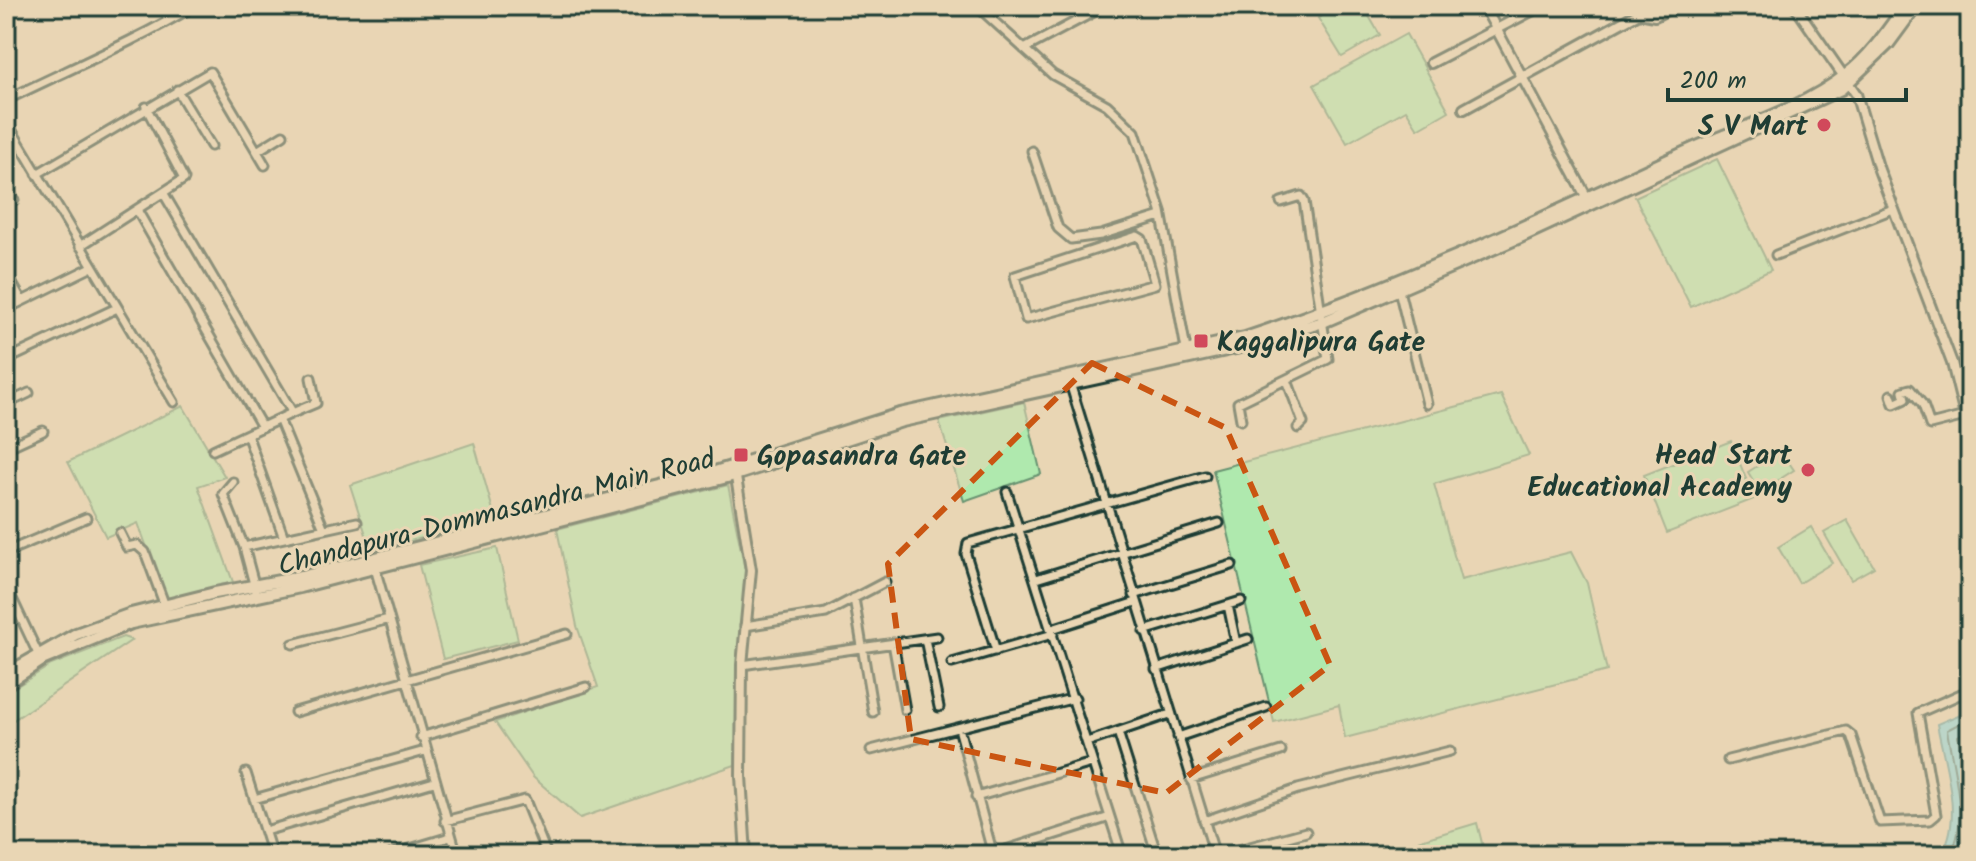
<svg xmlns="http://www.w3.org/2000/svg" width="1976" height="861" viewBox="0 0 1976 861" font-family="Kalam,sans-serif">
<style>
.green{fill:#afe9ae;stroke:#679371;stroke-width:2}
.water{fill:#85d6df;stroke:#5c999b;stroke-width:2}
.lines{fill:none;stroke-linecap:round;stroke-linejoin:round}
.shore{stroke:#487a78;stroke-width:2}
.minor-casing{stroke:#1f3d34;stroke-width:13}
.tertiary-casing{stroke:#1f3d34;stroke-width:14}
.secondary-casing{stroke:#1f3d34;stroke-width:16}
.minor{stroke:#e9d6b4;stroke-width:7}
.tertiary{stroke:#e9d6b4;stroke-width:8}
.secondary{stroke:#e9d6b4;stroke-width:10}
.marked{fill:none;stroke:#ca5512;stroke-width:6;stroke-dasharray:16 10;stroke-linejoin:round}
.poi-dot{fill:#d1495b;stroke:#e9d6b4;stroke-width:3}
.labels{text-anchor:middle;stroke-width:6;stroke-linejoin:round;paint-order:stroke}
.poi-label{font-size:28px;font-weight:bold;fill:#1f3d34;stroke:#e9d6b4;text-anchor:end}
.street-label{font-size:28px;fill:#1f3d34;stroke:#e9d6b4}
</style>
<rect width="100%" height="100%" fill="#e9d6b4"/>
<filter id="ink" filterUnits="userSpaceOnUse"><feTurbulence type="fractalNoise" baseFrequency=".0125" numOctaves="2"/><feDisplacementMap in="SourceGraphic" scale="16" xChannelSelector="R" yChannelSelector="G"/><feConvolveMatrix kernelMatrix="1 2 1 2 8 2 1 2 1" color-interpolation-filters="sRGB"/></filter>
<g filter="url(#ink)">
<!-- green -->
<path class="green" d="M1338,6H1363L1380,35L1342,57L1318,18Z
M1406,34L1449,111L1418,129L1406,110L1347,143L1314,85Z
M1717,159L1771,270L1691,307L1635,197Z
M1501,395L1529,455L1434,484L1461,580L1571,552L1587,583L1607,671L1345,738L1339,705L1274,722L1213,470Z
M1024,402L1041,474L964,501L939,421Z
M183,406L225,477L198,486L233,582L166,599L138,523L106,537L68,462Z
M1731,441L1754,499L1667,533L1644,475Z
M474,443L496,521L371,550L350,485Z
M1781,451L1794,470L1760,492L1748,472Z
M728,485L746,575L735,765L580,818L533,777L495,722L598,687L577,626L557,529Z
M1847,520L1874,567L1851,580L1824,533Z
M1811,527L1832,563L1799,583L1778,547Z
M497,548L518,640L443,659L419,565Z
M123,637L132,640L6,725V693L51,665Z
M1477,823L1485,855H1371Z"/>
<!-- water -->
<path class="water" d="M1970,710V855H1940C1965,821 1944,763 1937,724Z"/>
<g class="lines">
<!-- shore -->
<path class="shore" d="M1949,855C1971,826 1952,764 1947,730L1970,718
M1962,855L1970,800L1958,736L1970,729"/>
<!-- minor casing -->
<g class="minor-casing">
<path id="minor" d="M977,6L1053,75L1107,105L1135,132L1161,211L1187,355
M1024,49L1105,6
M177,90L211,146
M6,100C69,69 134,42 194,6
M6,121L174,402
M257,151L283,135
M1032,151L1058,228L1071,239L1101,235L1161,216
M37,174L210,72L265,165
M6,187L14,200
M164,194L291,410L290,414L213,450
M137,210L262,427
M1137,236L1142,239L1155,284L1026,319L1015,276Z
M80,246L184,179L146,107
M1776,255L1893,209
M6,273L22,301
M1399,290L1427,404
M6,309L92,267
M6,360L117,308
M1287,380L1303,423L1298,428
M1070,383L1215,855
M1891,395L1894,404L1905,399L1903,391L1910,389L1923,405L1930,425L1965,416
M6,404L29,393
M290,414L316,403L311,378
M279,419L324,529
M1241,420L1238,403L1328,359L1304,201L1301,196L1281,202
M247,434L284,538
M6,448L43,431
M233,482L223,494L244,547L257,595
M1007,492L1122,855
M120,533L127,547L137,545L145,552L165,606
M244,547L357,522
M6,552L86,518
M375,568L457,855
M1036,579L1219,523
M6,586L39,656
M1134,595L1232,565
M854,598L873,712
M1228,605L1236,643
M745,626L826,613L885,582
M1052,629L1136,602
M1144,631L1241,601
M925,639L939,707
M893,643L905,710
M293,644L389,619
M996,651L966,554L968,543L1205,476
M952,663L1053,634
M742,665L937,637
M1156,669L1248,639
M295,712L567,634
M959,728L993,855
M1118,732L1157,855
M421,737L586,687
M1178,737L1266,707
M1087,742L1170,714
M871,750L1075,698
M1728,760L1846,731L1851,735L1880,822L1930,820L1936,815L1918,713L1970,690
M246,773L272,855
M1191,779L1281,751
M976,797L1092,763
M254,799L425,751
M445,821L525,800L547,855
M1204,821L1298,789L1450,751
M265,831L434,782
M993,854L1110,817
M390,855L450,837
M1220,855L1306,832"/>
</g>
<!-- tertiary casing -->
<g class="tertiary-casing">
<path id="tertiary" d="M1484,6L1587,198
M1795,6L1856,94L1879,170L1952,363L1970,436
M1431,63L1541,6
M1464,109L1639,13L1655,16L1675,6
M735,471L751,570L742,665L741,776L746,855"/>
</g>
<!-- secondary casing -->
<g class="secondary-casing">
<path id="secondary" d="M6,674L76,634L131,614L215,593L301,577L715,472L900,414L1245,338C1397,288 1543,218 1688,151C1739,128 1801,110 1846,75C1870,57 1888,30 1905,6
M6,684L42,660L131,623L300,587L735,475L902,421L1249,345L1323,322L1518,238L1841,89L1888,44L1916,6"/>
</g>
<!-- minor -->
<use href="#minor" class="minor"/>
<!-- tertiary -->
<use href="#tertiary" class="tertiary"/>
<!-- secondary -->
<use href="#secondary" class="secondary"/>
</g>
</g>
<!-- marked area -->
<path d="M0 0H1976V861H0ZM1092,363L1226,428L1330,665L1166,793L911,739L888,564Z" fill="#e9d6b4" fill-opacity=".55" fill-rule="evenodd"/>
<path class="marked" d="M1092,363L1226,428L1330,665L1166,793L911,739L888,564Z"/>
<!-- markers -->
<g class="poi-dot">
<circle cx="1824" cy="125" r="8"/>
<rect x="1193" y="333" width="16" height="16" rx="4"/>
<rect x="733" y="447" width="16" height="16" rx="4"/>
<circle cx="1808" cy="470" r="8"/>
</g>
<g class="labels">
<!-- poi labels -->
<g class="poi-label">
<text x="1808" y="135">S V Mart</text>
<text x="1217" y="351" text-anchor="start">Kaggalipura Gate</text>
<text x="1792" y="464">Head Start<tspan x="1792" dy="32">Educational Academy</tspan></text>
<text x="757" y="465" text-anchor="start">Gopasandra Gate</text>
</g>
<!-- street labels -->
<g class="street-label">
<text transform="translate(496 511) rotate(-14)" y="10">Chandapura-Dommasandra Main Road</text>
</g>
</g>
<!-- margin -->
<rect width="1976" height="861" fill="none" stroke="#e9d6b4" stroke-width="32"/>
<rect x="16" y="16" width="1944" height="829" fill="none" stroke="#1f3d34" stroke-width="3" filter="url(#ink)"/>
<!-- scale -->
<path d="M1668 88v12h238v-12" fill="none" stroke="#1f3d34" stroke-width="4"/>
<text x="1680" y="88" font-size="24" fill="#1f3d34" stroke="#e9d6b4" stroke-width="6" paint-order="stroke">200 m</text>
</svg>
